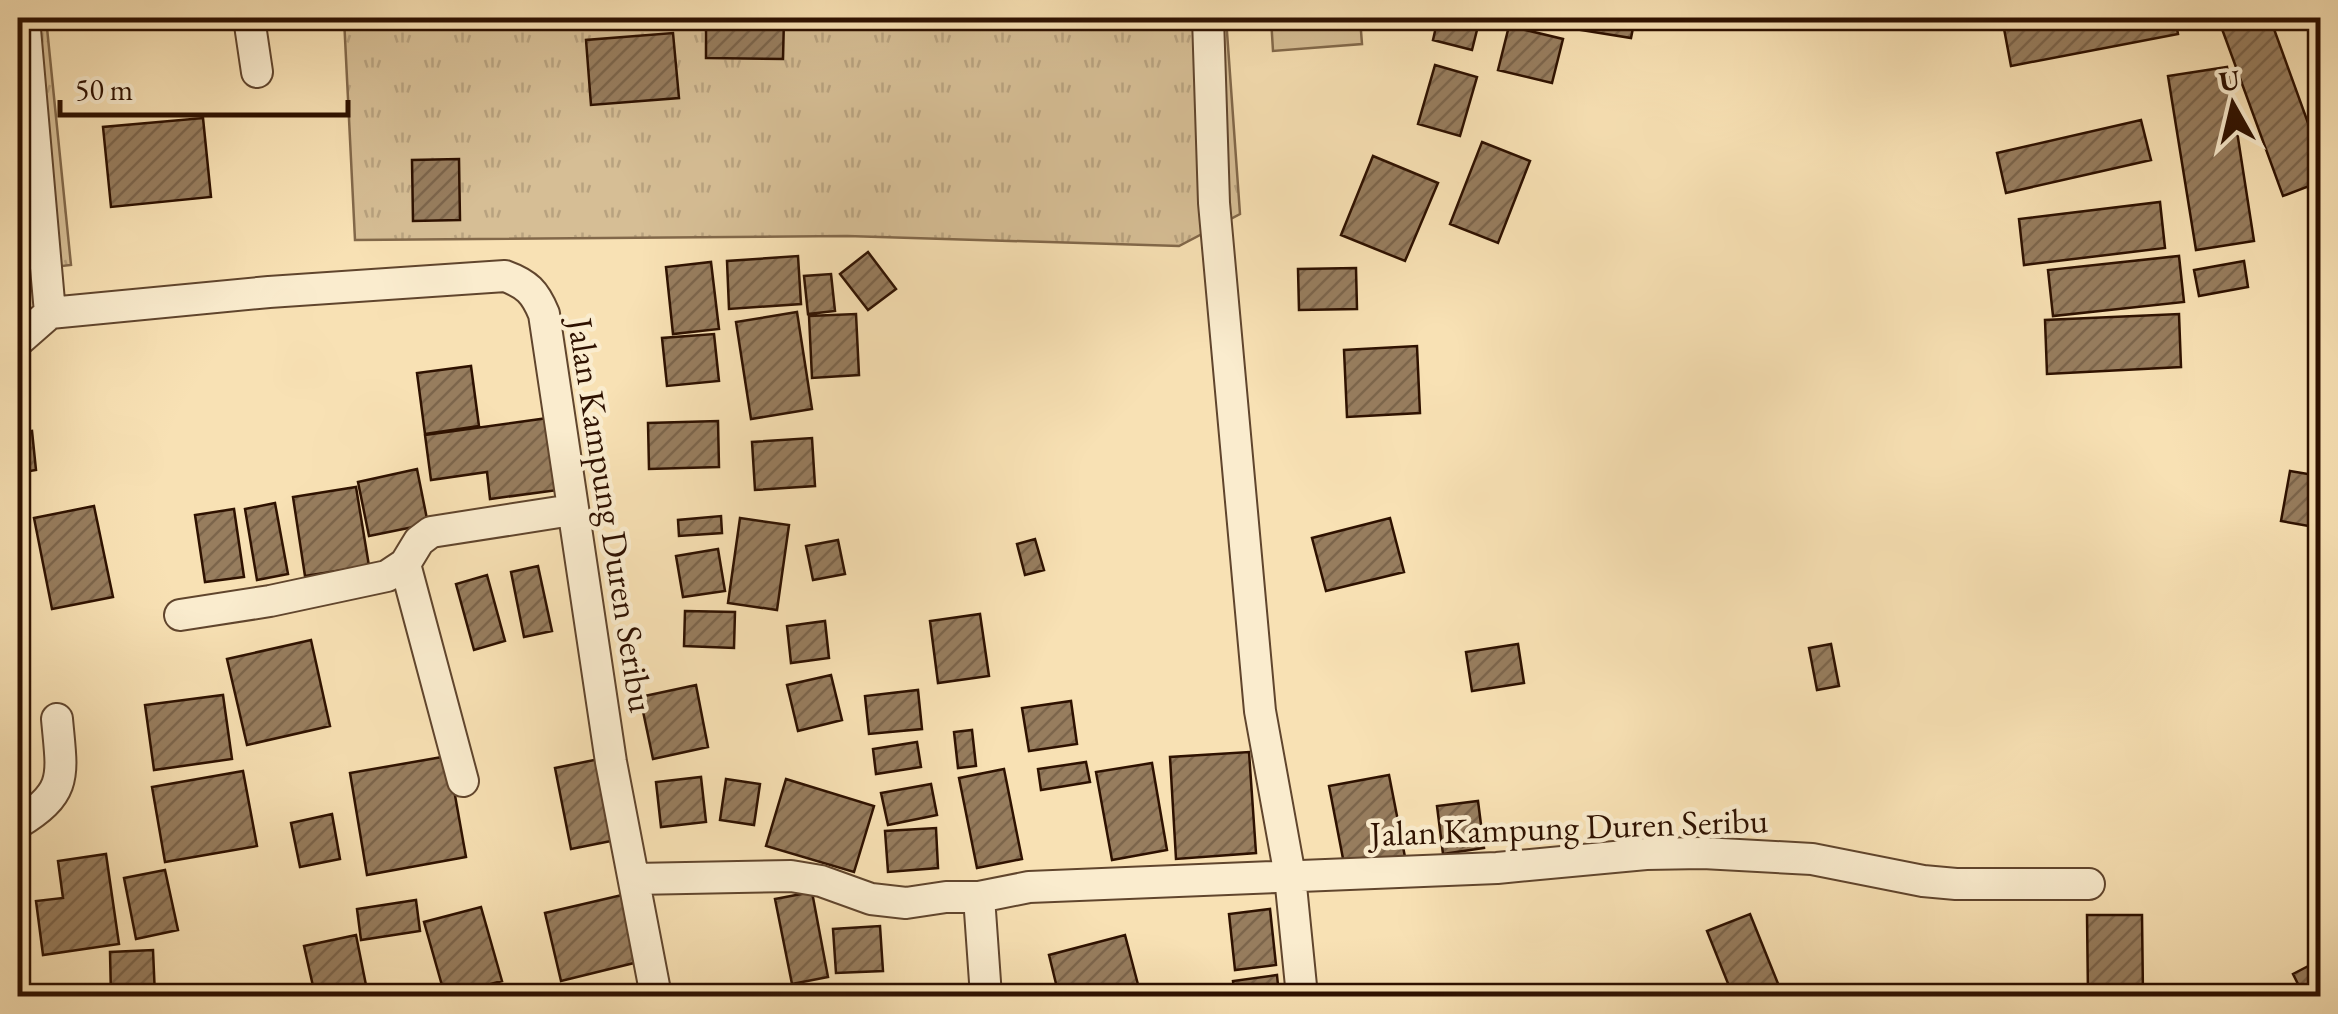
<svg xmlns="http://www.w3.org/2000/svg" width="2338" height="1014" viewBox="0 0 2338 1014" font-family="'EB Garamond',serif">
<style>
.grass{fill:url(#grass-tufts);stroke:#82684a;stroke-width:2.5}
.park{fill:#d6be95;stroke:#82684a;stroke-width:2.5}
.building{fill:url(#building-hatch);stroke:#2e1100;stroke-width:2.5}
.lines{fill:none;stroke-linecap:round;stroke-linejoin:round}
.street-casing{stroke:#60452d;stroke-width:34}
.street{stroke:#faecce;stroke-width:30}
.labels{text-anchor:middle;stroke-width:9;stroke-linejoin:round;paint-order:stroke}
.street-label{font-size:35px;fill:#2e1100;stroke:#faecce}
</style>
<defs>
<pattern id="grass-tufts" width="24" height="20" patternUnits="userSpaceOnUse" patternTransform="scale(2.5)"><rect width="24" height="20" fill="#d6be95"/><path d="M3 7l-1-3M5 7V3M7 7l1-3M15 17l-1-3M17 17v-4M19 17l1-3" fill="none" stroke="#b8a27f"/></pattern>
<pattern id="building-hatch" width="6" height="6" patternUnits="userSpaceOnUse" patternTransform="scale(2.5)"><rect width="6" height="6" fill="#977d5e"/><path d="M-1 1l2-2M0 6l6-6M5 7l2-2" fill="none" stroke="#7c654b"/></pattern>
</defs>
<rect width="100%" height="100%" fill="#f8e1b4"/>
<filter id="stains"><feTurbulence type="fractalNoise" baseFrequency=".002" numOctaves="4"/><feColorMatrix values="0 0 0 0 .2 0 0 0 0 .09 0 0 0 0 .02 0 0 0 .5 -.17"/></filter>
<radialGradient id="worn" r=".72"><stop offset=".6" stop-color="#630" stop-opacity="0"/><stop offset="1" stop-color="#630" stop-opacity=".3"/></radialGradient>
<!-- grass -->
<path class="grass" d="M18,18H46L71,265L18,271Z
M344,18H1226L1240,214L1179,246L847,236L355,240Z"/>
<!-- park -->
<path class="park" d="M1271,18H1360L1362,44L1273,51Z"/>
<!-- building -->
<path class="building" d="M706,18H784L783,59L706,58Z
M1438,18H1480L1472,50L1433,40Z
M1557,18H1635L1631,38L1556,26Z
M2002,18H2175L2178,34L2011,66Z
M2218,18H2270L2320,156V182L2283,196Z
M1509,26L1563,39L1552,83L1498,70Z
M673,33L679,98L591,105L586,40Z
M1435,65L1477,77L1460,136L1418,124Z
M2227,67L2254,241L2196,250L2168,76Z
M203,118L211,197L111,207L103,127Z
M2141,120L2151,160L2006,193L1997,153Z
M1482,142L1530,161L1498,243L1450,224Z
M1373,156L1438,183L1405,261L1341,235Z
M459,159L460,220L413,221L412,160Z
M2160,202L2165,248L2024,265L2019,219Z
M868,252L896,289L868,310L840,274Z
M798,256L801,304L729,309L727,261Z
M2179,256L2184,302L2053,316L2048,270Z
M2244,261L2248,287L2199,296L2194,270Z
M711,262L719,329L673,334L666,267Z
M1356,268L1357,309L1299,310L1298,269Z
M831,274L835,311L808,314L804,276Z
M797,312L812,409L751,419L736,322Z
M856,314L859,375L812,378L809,316Z
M2179,314L2181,367L2047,374L2045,320Z
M714,334L719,381L667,386L662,338Z
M1417,346L1420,413L1347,417L1344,350Z
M471,366L479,426L425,434L417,373Z
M548,418L558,490L490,499L487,472L431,480L425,435Z
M718,421L719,467L649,469L648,423Z
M32,431L36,470L18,473V433Z
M812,438L815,486L755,490L752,442Z
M417,469L428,524L369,536L358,482Z
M2290,471L2320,476V528L2281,521Z
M356,487L369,566L305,576L293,497Z
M23,494L28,536L18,538V495Z
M275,503L288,574L257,580L245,509Z
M94,506L113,597L52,609L34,518Z
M234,509L244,577L205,582L195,515Z
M721,516L722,533L679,536L678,520Z
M740,518L789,525L777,610L728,603Z
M1390,518L1404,572L1326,591L1312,538Z
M1035,539L1044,570L1025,575L1017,544Z
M838,540L845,574L813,580L806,546Z
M718,549L725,591L683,597L676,556Z
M538,566L552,631L524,637L511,572Z
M487,575L505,641L474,650L456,584Z
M685,611L735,612L734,648L684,646Z
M980,614L989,676L938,683L930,621Z
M825,621L829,658L791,663L787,626Z
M311,640L330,726L247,745L227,659Z
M1518,644L1524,683L1472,691L1466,652Z
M1831,644L1839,686L1817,690L1809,648Z
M831,675L842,720L798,731L787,685Z
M696,685L708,747L653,759L640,697Z
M918,690L922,729L869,734L865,696Z
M223,695L232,759L154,770L145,705Z
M1071,701L1077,744L1029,751L1022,708Z
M972,730L976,766L958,768L954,732Z
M917,742L921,767L876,774L873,749Z
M1249,752L1256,853L1176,859L1170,757Z
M448,756L466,857L367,875L350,773Z
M609,757L626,838L571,849L555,768Z
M1086,762L1090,782L1041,790L1038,769Z
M1152,763L1167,850L1112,860L1096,772Z
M1004,769L1022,859L977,868L959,778Z
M243,771L257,846L165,862L152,787Z
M1389,775L1405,857L1345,869L1329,786Z
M701,777L706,822L661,827L656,782Z
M726,779L760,784L754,825L720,820Z
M786,779L874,806L854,872L766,846Z
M931,784L937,815L888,825L881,793Z
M1478,801L1484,848L1443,854L1437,806Z
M332,814L340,859L300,867L291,823Z
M936,828L938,868L888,872L885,831Z
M106,854L119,944L43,955L36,901L63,898L58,861Z
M165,870L178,930L136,939L124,878Z
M812,892L828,977L792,984L775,899Z
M622,895L638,962L561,981L545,913Z
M416,900L420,931L361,940L357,909Z
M481,907L502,981L445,996L424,922Z
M1270,909L1276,965L1235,970L1229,914Z
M1750,914L1783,996H1733L1707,931Z
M2087,915H2142L2143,995L2088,996Z
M880,926L883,971L836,973L833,929Z
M356,935L366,985L315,995L304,946Z
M1125,935L1141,996H1059L1049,955Z
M153,950L155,996H111L110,952Z
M2320,960V996H2304L2293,974Z
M1277,975L1279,996H1235L1233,981Z"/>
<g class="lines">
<!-- street casing -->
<g class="street-casing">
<path id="street" d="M24,18L50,313
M249,18L257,72
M1208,18L1214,203L1260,711L1290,876L1302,996
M18,341L50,313L269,292L505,276C527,284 535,292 544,314L611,762L656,996
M405,564L463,781
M180,615L270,601L387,576L405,564L419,541L431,532L572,510
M18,823C69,792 62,775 57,719
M634,879L791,876L821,881L871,899L906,903L946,897H979L1029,887L1497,868L1646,854L1703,853L1812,859L1923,881L1956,884H2089
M979,897L986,996"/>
</g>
<!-- street -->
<use href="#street" class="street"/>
</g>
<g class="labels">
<!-- street labels -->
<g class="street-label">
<text transform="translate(611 515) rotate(81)" y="12">Jalan Kampung Duren Seribu</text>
<text transform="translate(1569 827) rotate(-2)" y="12">Jalan Kampung Duren Seribu</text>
</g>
</g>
<!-- margin -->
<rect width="2338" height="1014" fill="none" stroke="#f8e1b4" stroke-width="60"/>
<rect x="20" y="20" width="2298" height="974" fill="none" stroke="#2e1100" stroke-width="5"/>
<rect x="30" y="30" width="2278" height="954" fill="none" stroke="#2e1100" stroke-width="2.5"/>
<!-- north arrow -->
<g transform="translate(2233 105) rotate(352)" stroke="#faecce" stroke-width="8" paint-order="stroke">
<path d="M0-8L18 38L0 25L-18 38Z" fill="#2e1100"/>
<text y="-15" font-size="28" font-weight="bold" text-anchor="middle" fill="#2e1100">U</text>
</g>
<!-- scale -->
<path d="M60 100v15h288v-15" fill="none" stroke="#2e1100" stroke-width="5"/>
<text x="75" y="100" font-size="30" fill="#2e1100" stroke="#faecce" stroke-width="8" paint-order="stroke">50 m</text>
<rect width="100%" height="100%" filter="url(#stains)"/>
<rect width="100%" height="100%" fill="url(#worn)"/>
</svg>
